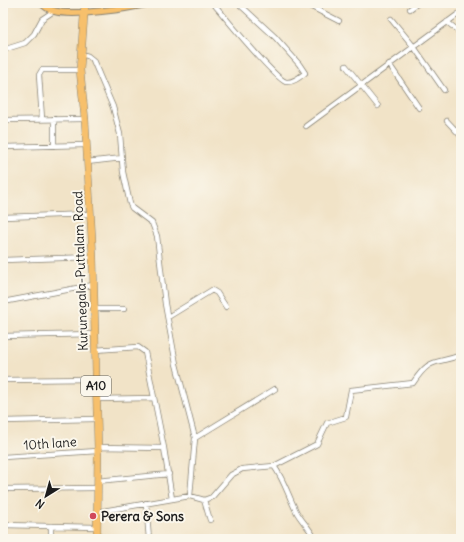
<svg xmlns="http://www.w3.org/2000/svg" width="464" height="542" viewBox="0 0 464 542" font-family="Delius,sans-serif">
<style>
.lines{fill:none;stroke-linecap:round;stroke-linejoin:round}
.minor-casing{stroke:#868072;stroke-width:6}
.major-casing{stroke:#868072;stroke-width:8}
.highway-casing{stroke:#868072;stroke-width:8}
.minor{stroke:#fff;stroke-width:4.5}
.major{stroke:#f7c06c;stroke-width:6}
.highway{stroke:#f7c06c;stroke-width:7}
.poi-dot{fill:#d1495b;stroke:#fbf7ec;stroke-width:1.5}
.labels{text-anchor:middle;stroke-width:4;stroke-linejoin:round;paint-order:stroke}
.shield{fill:#fbf7ec;stroke:#5f5e5a;stroke-width:1}
.shield-label{font-size:12px;font-weight:bold;fill:#1c1c1c}
.street-label{font-size:13px;fill:#1c1c1c;stroke:#fbf7ec}
.poi-label{font-size:13px;font-weight:bold;fill:#1c1c1c;stroke:#fbf7ec;text-anchor:start}
</style>
<rect width="100%" height="100%" fill="#fbf7ec"/>
<filter id="ink" filterUnits="userSpaceOnUse"><feTurbulence type="fractalNoise" baseFrequency=".025" numOctaves="2"/><feDisplacementMap in="SourceGraphic" scale="8" xChannelSelector="R" yChannelSelector="G"/><feConvolveMatrix kernelMatrix="1 2 1 2 8 2 1 2 1" color-interpolation-filters="sRGB"/></filter>
<filter id="wash" filterUnits="userSpaceOnUse"><feTurbulence type="fractalNoise" baseFrequency=".012" numOctaves="4" result="noise"/><feDisplacementMap in="SourceGraphic" scale="16" xChannelSelector="R" yChannelSelector="G"/><feGaussianBlur stdDeviation="0.9" result="paint"/><feColorMatrix in="noise" values="0 0 0 0 0 0 0 0 0 0 0 0 0 0 0 0 0 1.4 0 .05"/><feComposite in="paint" operator="in"/></filter>
<g filter="url(#wash)">
<rect width="100%" height="100%" fill="#f1e3c7"/>
</g>
<g filter="url(#ink)">
<g class="lines">
<!-- minor casing -->
<g class="minor-casing">
<path id="minor" d="M213,3C224,16 275,79 286,82C293,83 300,77 305,73L299,64L275,37L238,3
M304,3L339,21
M410,9L418,3
M391,19L414,47L444,90
M447,22L461,33
M3,50L25,43L34,34L42,19L54,11
M81,54L88,56L93,60L113,107L120,134L123,172L130,204L132,208L152,223L157,236L165,304L176,364L195,438L190,496
M389,64L419,108
M346,66L378,106
M42,119L39,75L42,70H80
M6,120L85,119
M447,121L461,136
M306,126L461,12
M54,146V119
M3,147L86,145
M87,162L122,158
M3,217L90,214
M3,260L93,257
M3,302L93,285
M94,309H124
M168,317L212,290L217,293L226,307
M3,336L95,334
M95,350L138,347L145,352L164,448L172,499
M3,380L96,379
M96,399L153,398
M3,421L96,419
M195,438L275,389
M97,447L164,448
M3,457L98,451
M274,466L317,444L327,423L346,417L351,390L413,383C431,356 435,365 461,355
M97,481L169,474
M3,489L97,488
M204,500L210,520
M146,503L149,539
M97,512L190,496L204,500L212,497L231,475L242,469L274,466C284,480 288,495 296,511C301,521 310,528 315,539
M3,525L97,527
M3,538L4,539
M51,539V526"/>
</g>
<!-- major casing -->
<g class="major-casing">
<path id="major" d="M41,3C45,6 49,10 54,11C74,17 129,8 150,3"/>
</g>
<!-- highway casing -->
<g class="highway-casing">
<path id="highway" d="M85,3L80,70L85,119L93,257L98,451L97,539"/>
</g>
<!-- minor -->
<use href="#minor" class="minor"/>
<!-- major -->
<use href="#major" class="major"/>
<!-- highway -->
<use href="#highway" class="highway"/>
</g>
</g>
<!-- markers -->
<circle class="poi-dot" cx="93" cy="516" r="4"/>
<g class="labels">
<!-- shield labels -->
<rect class="shield" x="81" y="376" width="30" height="20" rx="3"/>
<g class="shield-label">
<text x="96" y="390">A10</text>
</g>
<!-- street labels -->
<g class="street-label">
<text transform="translate(80 271) rotate(-92)" y="5">Kurunegala-Puttalam Road</text>
<text transform="translate(50 443) rotate(-4)" y="5">10th lane</text>
</g>
<!-- poi labels -->
<g class="poi-label">
<text x="101" y="521">Perera &amp; Sons</text>
</g>
</g>
<!-- margin -->
<rect width="464" height="542" fill="none" stroke="#fbf7ec" stroke-width="16"/>
<!-- north arrow -->
<g transform="translate(46 496) rotate(217)" stroke="#fbf7ec" stroke-width="3" paint-order="stroke">
<path d="M0-3L7 15L0 10L-7 15Z" fill="#1c1c1c"/>
<text y="-6" font-size="11" font-weight="bold" text-anchor="middle" fill="#1c1c1c">N</text>
</g>
</svg>
